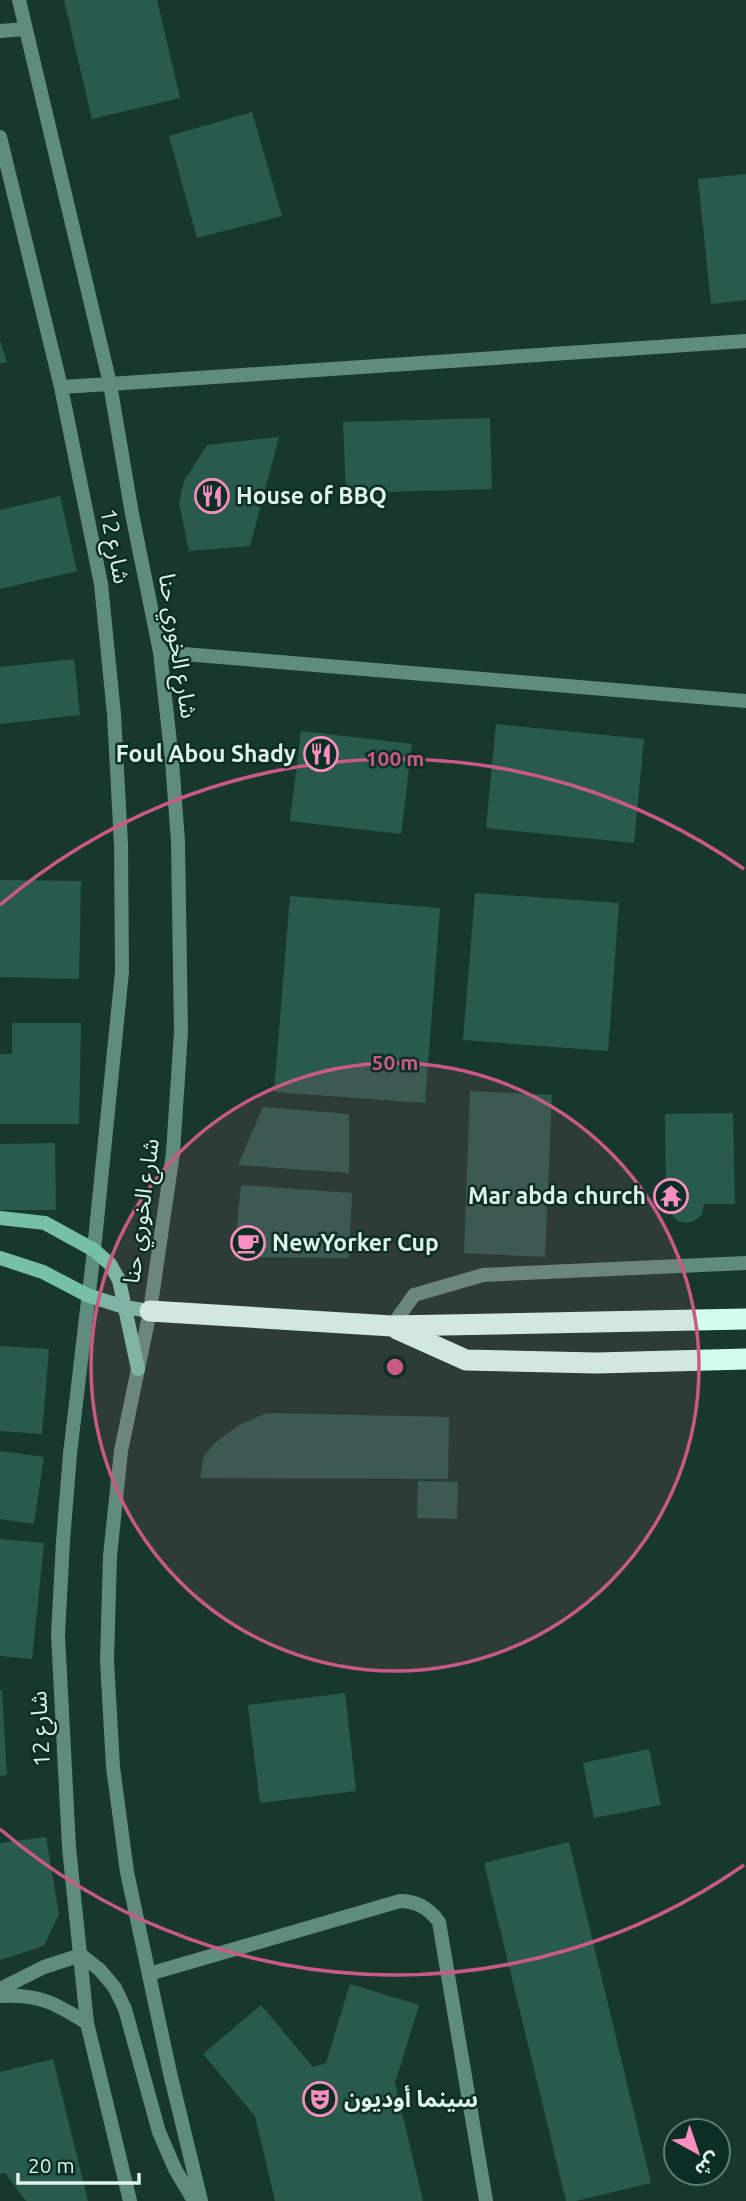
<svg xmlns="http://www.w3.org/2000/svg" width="746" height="2201" viewBox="0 0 746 2201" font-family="Ubuntu,'Noto Sans Arabic',sans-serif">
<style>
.building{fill:#295b4c}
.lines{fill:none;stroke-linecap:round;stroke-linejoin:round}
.service{stroke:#5f8c7d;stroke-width:14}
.minor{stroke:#5f8c7d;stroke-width:14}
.tertiary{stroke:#5f8c7d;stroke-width:14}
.secondary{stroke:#76c0a8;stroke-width:14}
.motorway{stroke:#d2fced;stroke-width:21}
.ring{fill:none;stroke:#cb5986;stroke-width:3.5}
.labels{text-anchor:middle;stroke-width:5;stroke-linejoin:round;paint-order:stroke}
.poi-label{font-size:23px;font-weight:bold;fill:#dff1eb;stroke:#0d2e24;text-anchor:start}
.street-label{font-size:23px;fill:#dff1eb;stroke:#0d2e24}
.centre{fill:#cb5986;stroke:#0d2e24;stroke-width:3.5}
.ring-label{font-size:21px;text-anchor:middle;font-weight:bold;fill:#cb5986;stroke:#0d2e24;stroke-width:5;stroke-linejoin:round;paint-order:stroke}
</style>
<rect width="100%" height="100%" fill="#18382e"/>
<!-- building -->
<path class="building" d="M64,0H157L180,98L92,119Z
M252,112L282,216L197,238L169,136Z
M746,174V300L711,304L698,179Z
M0,340L7,362L0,364Z
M490,418L492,489L346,493L343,422Z
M279,437L250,546L189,551L179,503L184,481L207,445Z
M60,496L77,571L0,589V510Z
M74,659L80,715L0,724V667Z
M496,724L644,739L634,843L486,828Z
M301,731L412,744L401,834L290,821Z
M0,880L81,881L79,979L0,977Z
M475,893L619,903L608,1051L463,1040Z
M290,896L440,908L425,1103L274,1092Z
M12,1023H81L79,1124H0V1054H12Z
M470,1091L552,1095L545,1257L464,1253Z
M263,1107L349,1114V1173L238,1165Z
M733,1113L735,1204H704L702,1214L696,1220L687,1223L678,1221L671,1214L669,1205H666L665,1114Z
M55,1143L56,1210H0V1144Z
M241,1185L352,1193L349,1258L234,1257Z
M0,1346L49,1349L42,1434L0,1431Z
M267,1413L449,1417L448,1479L200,1478L204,1456L215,1443L239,1425Z
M0,1451L44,1457L34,1524L0,1519Z
M418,1481L458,1482L457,1519L417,1518Z
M0,1539L44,1543L32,1659L0,1656Z
M0,1690H2L7,1775L0,1776Z
M345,1693L356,1791L260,1803L248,1705Z
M649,1749L661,1805L594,1818L583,1763Z
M46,1837L59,1914L44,1946L0,1960V1843Z
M569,1842L651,2183L576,2201H566L484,1863Z
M350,1984L419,2005L395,2083L423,2201H275L255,2116L203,2054L261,2005L313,2067L326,2063Z
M53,2059L88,2201H26L5,2173L0,2174V2072Z"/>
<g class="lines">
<!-- service -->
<path class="service" d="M392,1326L414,1295L483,1275L746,1263"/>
<!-- minor -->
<path class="minor" d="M0,31L25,29
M110,384L746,341
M160,652L746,701
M149,1974L400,1901C417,1901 429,1908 439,1922L486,2201
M0,1989L44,1967L81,1955
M0,1996C39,1994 55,2003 87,2023"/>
<!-- tertiary -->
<path class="tertiary" d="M19,0L110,384L132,514L160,652L172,761L178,841L181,1032L173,1153L150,1311L121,1451L110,1556L107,1661L113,1767L127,1872L170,2073L201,2201
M0,137L61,387L101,584L114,714L121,844L122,972L94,1250L70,1454L63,1541L58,1635L69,1847L87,2023L130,2201
M61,387L110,384
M81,1955L100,1970L115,1988L125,2009L159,2132L175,2169L194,2201"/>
<!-- secondary -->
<path class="secondary" d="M0,1218L45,1223L94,1250L110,1264L119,1280L138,1369
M0,1258L43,1272L87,1295L124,1307L150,1311"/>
<!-- motorway -->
<path class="motorway" d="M150,1311L392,1326L746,1319
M397,1329L466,1360L597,1363L746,1359"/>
</g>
<!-- distance rings -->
<circle cx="395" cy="1367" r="304" fill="#cb5986" fill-opacity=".12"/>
<g class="ring">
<circle cx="395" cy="1367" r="304"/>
<path d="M744 1865A608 608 0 0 1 0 1829M0 905A608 608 0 0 1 744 869"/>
</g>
<!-- icons -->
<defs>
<g id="restaurant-ring" transform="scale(1.75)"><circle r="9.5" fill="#0d2e24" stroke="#fc8fc1" stroke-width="1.5"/><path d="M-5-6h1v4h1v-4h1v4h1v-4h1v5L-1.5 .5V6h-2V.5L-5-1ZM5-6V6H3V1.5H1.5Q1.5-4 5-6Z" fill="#fc8fc1"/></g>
<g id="temple-ring" transform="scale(1.75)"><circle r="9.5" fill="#0d2e24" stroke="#fc8fc1" stroke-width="1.5"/><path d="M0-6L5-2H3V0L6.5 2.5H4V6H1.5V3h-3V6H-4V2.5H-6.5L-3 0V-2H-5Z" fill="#fc8fc1"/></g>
<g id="cafe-ring" transform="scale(1.75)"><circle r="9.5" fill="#0d2e24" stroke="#fc8fc1" stroke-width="1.5"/><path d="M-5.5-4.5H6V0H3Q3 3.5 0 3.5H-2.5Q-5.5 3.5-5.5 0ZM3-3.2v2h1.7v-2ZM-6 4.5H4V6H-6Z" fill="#fc8fc1"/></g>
<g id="theatre-ring" transform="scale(1.75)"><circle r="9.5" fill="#0d2e24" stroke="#fc8fc1" stroke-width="1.5"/><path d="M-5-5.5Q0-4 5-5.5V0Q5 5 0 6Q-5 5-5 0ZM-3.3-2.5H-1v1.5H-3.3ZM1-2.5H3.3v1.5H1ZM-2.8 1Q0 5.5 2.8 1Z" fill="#fc8fc1"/></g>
</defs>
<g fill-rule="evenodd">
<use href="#restaurant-ring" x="212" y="496"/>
<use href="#restaurant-ring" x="321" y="754"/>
<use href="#temple-ring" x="671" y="1196"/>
<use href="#cafe-ring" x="248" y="1243"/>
<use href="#theatre-ring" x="320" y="2099"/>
</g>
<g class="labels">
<!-- poi labels -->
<g class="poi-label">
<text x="236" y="504">House of BBQ</text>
<text x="296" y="762" text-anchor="end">Foul Abou Shady</text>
<text x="646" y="1204" text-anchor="end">Mar abda church</text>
<text x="272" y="1251">NewYorker Cup</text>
<text x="344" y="2107">سينما أوديون</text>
</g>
<!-- street labels -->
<g class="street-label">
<text transform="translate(115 546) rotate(79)" y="8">شارع 12</text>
<text transform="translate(178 646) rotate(81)" y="8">شارع الخوري حنا</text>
<text transform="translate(141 1211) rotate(-82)" y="8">شارع الخوري حنا</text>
<text transform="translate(40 1729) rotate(-93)" y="8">شارع 12</text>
</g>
</g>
<circle cx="395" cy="1367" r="10" class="centre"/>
<g class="ring-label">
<text x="395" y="766">100 m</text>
<text x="395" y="1070">50 m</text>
</g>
<!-- north arrow -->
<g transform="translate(697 2152) rotate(140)"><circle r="33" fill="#0d2e24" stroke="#617c74" stroke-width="2"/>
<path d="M0-5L12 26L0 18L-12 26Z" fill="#fc8fc1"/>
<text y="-10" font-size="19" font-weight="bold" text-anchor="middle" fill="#dff1eb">ش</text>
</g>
<!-- scale -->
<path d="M18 2173v10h121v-10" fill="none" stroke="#dff1eb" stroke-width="3.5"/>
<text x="28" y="2173" font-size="21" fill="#dff1eb" stroke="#0d2e24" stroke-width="5" paint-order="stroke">20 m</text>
</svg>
